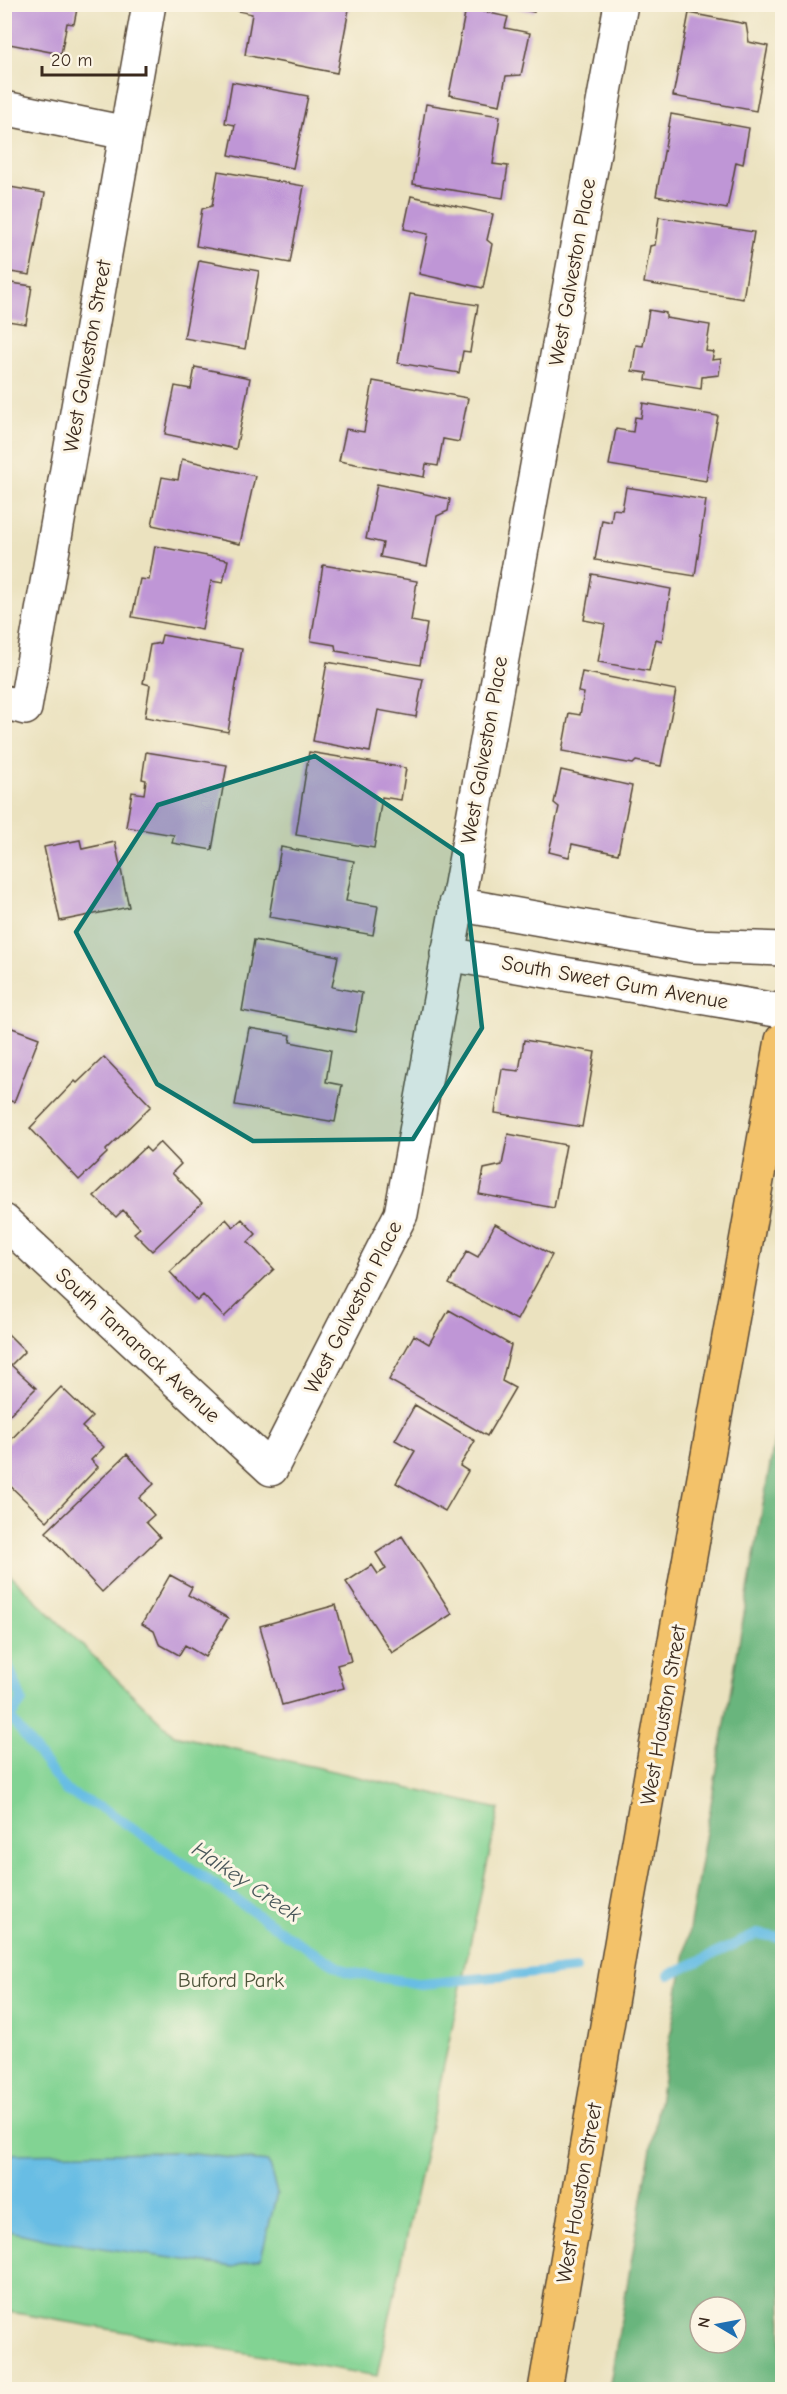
<svg xmlns="http://www.w3.org/2000/svg" width="787" height="2394" viewBox="0 0 787 2394" font-family="'Comic Neue',sans-serif">
<style>
.green{fill:#82d393;stroke:#5e7e58;stroke-width:1.5}
.forest{fill:#69b57d;stroke:#52704e;stroke-width:1.5;fill-rule:evenodd}
.water{fill:#68bde4;stroke:#527481;stroke-width:1.5}
.lines{fill:none;stroke-linecap:round;stroke-linejoin:round}
.stream{stroke:#68bde4;stroke-width:10}
.building{fill:#bf96d6}
.minor-casing{stroke:#554636;stroke-width:36}
.major-casing{stroke:#554636;stroke-width:36}
.minor{stroke:#fff;stroke-width:33}
.major{stroke:#f3c26a;stroke-width:33}
.marked{fill:#0f766e;fill-opacity:0.2;stroke:#0f766e;stroke-width:4.5;stroke-linejoin:round}
.labels{text-anchor:middle;stroke-width:6;stroke-linejoin:round;paint-order:stroke}
.street-label{font-size:21px;fill:#3b2a1e;stroke:#fcf5e5}
.park-label{font-size:21px;fill:#4d543b;stroke:#fcf5e5}
.water-label{font-size:22px;font-style:italic;fill:#485659;stroke:#fcf5e5}
</style>
<rect width="100%" height="100%" fill="#fcf5e5"/>
<filter id="ink" filterUnits="userSpaceOnUse"><feTurbulence type="fractalNoise" baseFrequency=".0167" numOctaves="2"/><feDisplacementMap in="SourceGraphic" scale="12" xChannelSelector="R" yChannelSelector="G"/><feConvolveMatrix kernelMatrix="1 2 1 2 8 2 1 2 1" color-interpolation-filters="sRGB"/></filter>
<filter id="wash" filterUnits="userSpaceOnUse"><feTurbulence type="fractalNoise" baseFrequency=".008" numOctaves="4" result="noise"/><feDisplacementMap in="SourceGraphic" scale="24" xChannelSelector="R" yChannelSelector="G"/><feGaussianBlur stdDeviation="1.35" result="paint"/><feColorMatrix in="noise" values="0 0 0 0 0 0 0 0 0 0 0 0 0 0 0 0 0 1.4 0 .05"/><feComposite in="paint" operator="in"/></filter>
<g filter="url(#wash)">
<rect width="100%" height="100%" fill="#ebe2bf"/>
<!-- green -->
<path class="green" d="M4,1569L174,1735L499,1809L377,2376L5,2311Z"/>
<!-- forest -->
<path class="forest" d="M782,1396V2389H609ZM700,2307H736V2343H700Z"/>
<!-- water -->
<path class="water" d="M176,2152L268,2162L277,2193L261,2258L233,2267L48,2240L5,2230V2154Z"/>
<g class="lines">
<!-- stream -->
<path class="stream" d="M4,1654L22,1701L10,1717L66,1791L107,1811L143,1835L288,1936L347,1972L422,1984L576,1969
M669,1975L757,1934L782,1938"/>
</g>
<g id="blocks">
<!-- building -->
<path class="building" d="M4,4H78L74,24L67,23L61,54L4,43Z
M239,4H350L337,73L245,55L252,14L238,11Z
M497,4H536L534,12Z
M466,8L508,17L505,28L530,33L521,75L506,76L500,105L449,95Z
M689,13L746,24L749,42L768,46L756,111L673,96Z
M232,82L308,96L293,168L229,155L235,125L225,123Z
M426,104L500,116L493,164L508,166L503,198L413,184Z
M671,114L749,128L743,164L736,162L727,209L656,196Z
M218,171L304,186L290,263L196,246L202,209L212,206Z
M4,186L45,193L30,275L4,271Z
M411,196L493,214L487,240L492,244L483,288L419,274L428,234L404,229Z
M659,217L754,232L743,299L644,283L650,246L655,245Z
M199,260L259,271L245,349L184,338Z
M4,282L32,286L26,324L8,321L6,333Z
M410,294L478,305L470,352L463,351L459,373L398,363Z
M649,310L666,313V318L710,325L706,351L714,352L712,360L721,359L719,375L702,377L701,389L646,380L647,373L632,371L636,345L643,346Z
M195,367L250,378L236,449L165,434L175,386L191,389Z
M373,381L468,398L459,442L443,439L438,466L426,464L424,477L339,461L346,429L364,432Z
M643,403L718,416L706,481L609,465L616,429L633,432L635,417L641,418Z
M182,459L255,476L240,544L152,525L162,477L178,480Z
M377,484L450,499L448,511L437,516L427,566L380,557L383,543L366,539Z
M626,487L706,500L695,576L595,560L602,520L611,522L613,509L622,510Z
M155,546L228,560L223,583L211,581L202,630L132,617L140,579L149,580Z
M323,565L417,581L411,621L427,624L420,665L336,651L335,645L311,641Z
M592,574L671,589L662,641L656,639L649,671L598,662L605,624L584,620Z
M162,635L242,649L228,732L145,717L150,685L143,683L150,645L160,643Z
M327,662L423,679L416,717L378,710L370,752L313,741Z
M582,672L676,690L661,766L636,761L633,764L562,751L569,713L580,715L584,693L578,692Z
M146,752L227,765L212,850L172,843L174,835L126,827L132,792L144,794L146,780L142,779Z
M309,752L406,768L401,800L382,797L374,848L296,835Z
M561,770L632,786L618,854L572,844L569,857L549,852L559,807L554,803Z
M80,840L82,849L115,842L129,907L60,921L44,847Z
M281,847L354,861L346,901L378,906L373,935L269,917Z
M254,940L338,956L332,987L362,993L355,1032L242,1011Z
M4,1025L39,1038L14,1102L4,1099Z
M249,1028L291,1035L290,1042L331,1050L326,1082L342,1085L335,1122L235,1105Z
M524,1040L595,1052L582,1127L495,1113L502,1069L519,1071Z
M104,1057L151,1106L106,1150L107,1153L79,1180L30,1128L75,1081L77,1083Z
M508,1134L566,1145L554,1208L479,1194L484,1169L502,1165Z
M160,1142L181,1164L172,1173L202,1203L152,1251L134,1233L140,1228L123,1210L116,1217L94,1196L145,1147L150,1152Z
M226,1219L233,1227L242,1219L256,1234L248,1242L274,1269L224,1317L203,1295L197,1301L170,1272Z
M495,1224L552,1255L517,1320L449,1284L467,1251L478,1257Z
M449,1310L511,1345L502,1381L515,1388L487,1436L389,1380L414,1335L429,1344Z
M4,1330L25,1351L11,1365L36,1388L4,1420Z
M61,1387L92,1417L82,1427L104,1447L91,1460L98,1467L47,1521L4,1480V1447Z
M415,1405L475,1441L460,1466L468,1471L445,1511L396,1483L415,1451L395,1440Z
M127,1454L154,1484L139,1498L154,1515L146,1522L160,1537L102,1592L46,1532Z
M402,1536L452,1614L392,1653L346,1582L372,1565L378,1574L386,1569L376,1553Z
M170,1575L192,1587L188,1595L228,1618L205,1657L185,1645L179,1655L159,1644L154,1631L142,1624Z
M336,1605L351,1661L337,1665L344,1688L282,1705L260,1626Z"/>
</g>
</g>
<g filter="url(#ink)">
<use href="#blocks" fill-opacity="0" stroke="#554636" stroke-width="1.5"/>
<g class="lines">
<!-- minor casing -->
<g class="minor-casing">
<path id="minor" d="M4,108L126,133
M4,702L25,708L149,4
M456,904L693,946L782,949
M447,954L782,1011
M4,1221L271,1469L401,1214L621,4"/>
</g>
<!-- major casing -->
<g class="major-casing">
<path id="major" d="M545,2390L623,1932L782,1040"/>
</g>
<!-- minor -->
<use href="#minor" class="minor"/>
<!-- major -->
<use href="#major" class="major"/>
</g>
</g>
<!-- marked area -->
<path class="marked" d="M315,756L462,855L482,1028L413,1139L253,1141L157,1084L76,932L158,805Z"/>
<g class="labels">
<!-- street labels -->
<g class="street-label">
<text transform="translate(572 272) rotate(-80)" y="7">West Galveston Place</text>
<text transform="translate(87 356) rotate(-80)" y="7">West Galveston Street</text>
<text transform="translate(484 750) rotate(-80)" y="7">West Galveston Place</text>
<text transform="translate(615 982) rotate(10)" y="7">South Sweet Gum Avenue</text>
<text transform="translate(353 1307) rotate(-63)" y="7">West Galveston Place</text>
<text transform="translate(138 1345) rotate(43)" y="7">South Tamarack Avenue</text>
<text transform="translate(663 1715) rotate(-80)" y="7">West Houston Street</text>
<text transform="translate(579 2193) rotate(-80)" y="7">West Houston Street</text>
</g>
<!-- park labels -->
<g class="park-label">
<text x="231" y="1987">Buford Park</text>
</g>
<!-- water labels -->
<g class="water-label">
<text transform="translate(247 1881) rotate(34)" y="8">Haikey Creek</text>
</g>
</g>
<!-- margin -->
<rect width="787" height="2394" fill="none" stroke="#fcf5e5" stroke-width="24"/>
<!-- north arrow -->
<g transform="translate(718 2325) rotate(280)"><circle r="28" fill="#fcf5e5" stroke="#afa495" stroke-width="1.5"/>
<path d="M0-4.5L10 22L0 15L-10 22Z" fill="#1f6fb2"/>
<text y="-9" font-size="16" font-weight="bold" text-anchor="middle" fill="#3b2a1e">N</text>
</g>
<!-- scale -->
<path d="M42 66v9h104v-9" fill="none" stroke="#3b2a1e" stroke-width="3"/>
<text x="51" y="66" font-size="18" fill="#3b2a1e" stroke="#fcf5e5" stroke-width="4.5" paint-order="stroke">20 m</text>
</svg>
